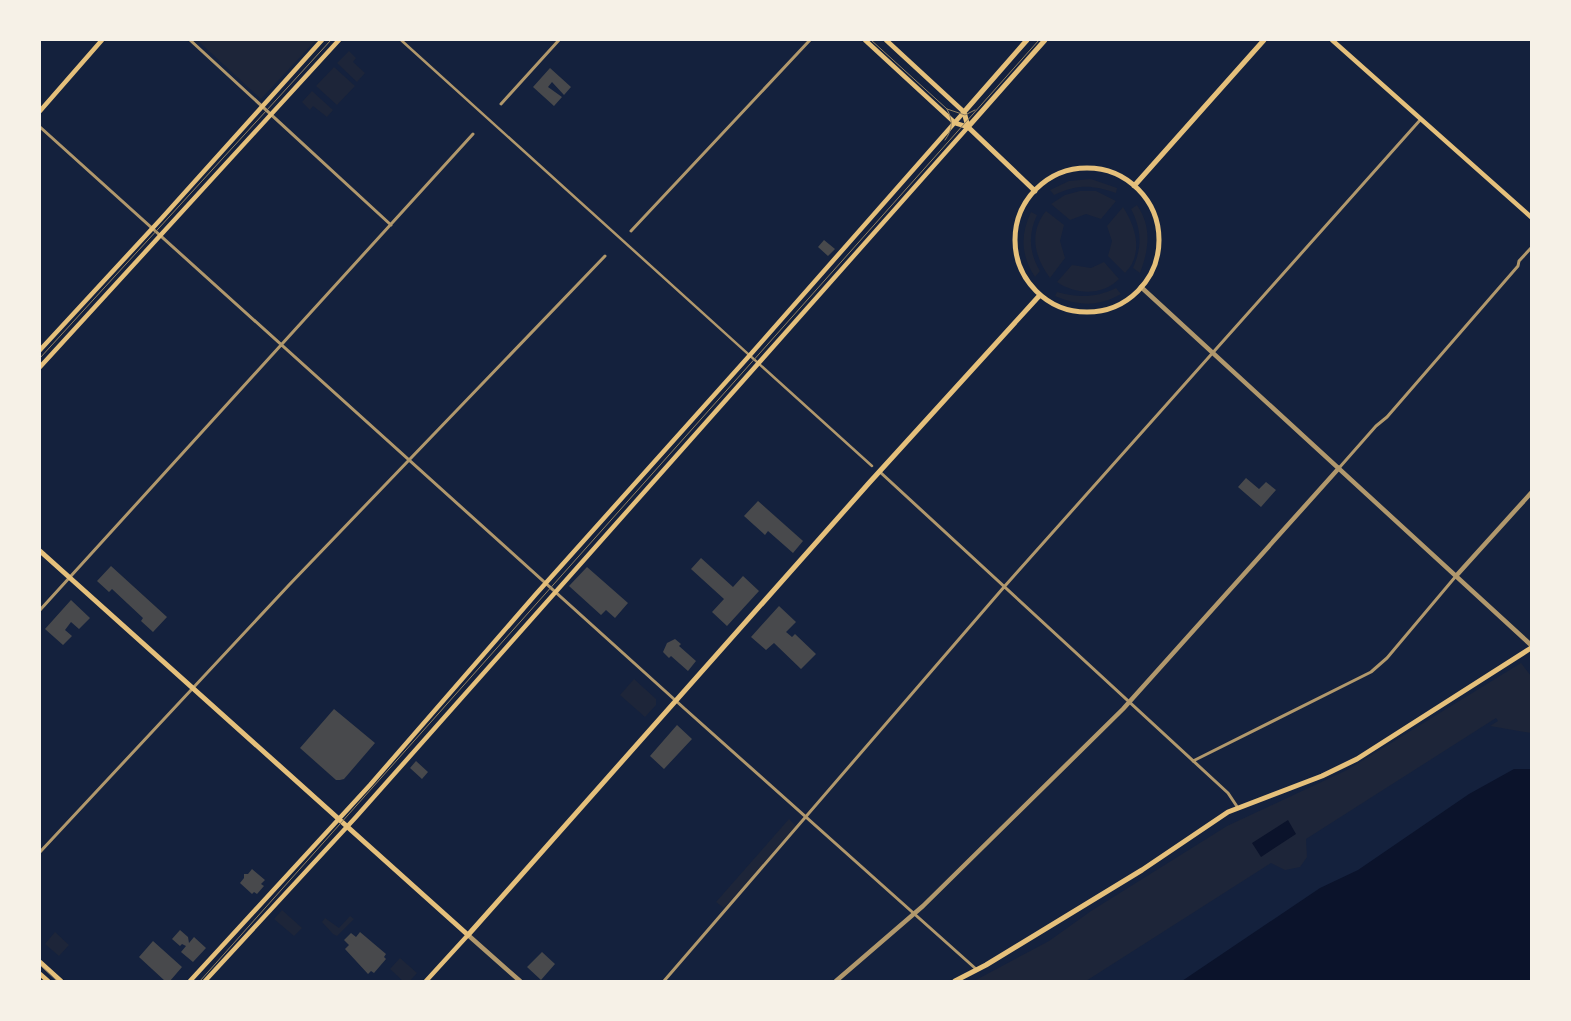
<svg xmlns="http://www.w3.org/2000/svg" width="1571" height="1021" viewBox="0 0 1571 1021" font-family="Lato,sans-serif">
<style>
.green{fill:#1d2539}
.water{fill:#0b132b}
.building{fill:#48494c}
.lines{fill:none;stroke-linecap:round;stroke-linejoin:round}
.pedestrian{stroke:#b1986c;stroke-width:2.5}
.minor{stroke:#b1986c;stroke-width:3}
.tertiary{stroke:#b1986c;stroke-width:4.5}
.secondary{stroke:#e5c07b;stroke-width:4.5}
.primary{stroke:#e5c07b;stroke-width:5}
.tram{stroke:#918062;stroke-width:1}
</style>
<rect width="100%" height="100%" fill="#14213d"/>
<!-- green -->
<path class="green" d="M197,40H316L261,99Z
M349,51L356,58L353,62L365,73L357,82L337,63Z
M334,67L355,86L337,105L316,86Z
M312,91L333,110L327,117L313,106L310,110L302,102Z
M1091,179L1117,188L1116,193C1091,185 1079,184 1054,195L1050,190L1069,181Z
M1080,191H1096L1116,201L1101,219L1086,214L1070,220L1051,204L1065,195Z
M1137,205C1152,227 1149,249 1140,273L1133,268C1142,247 1142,230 1131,209Z
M1123,207C1136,227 1144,254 1125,273L1108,256L1112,241L1107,226Z
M1046,211L1064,225L1060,241L1065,258L1050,278C1035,258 1028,233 1046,211Z
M1031,212L1037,215C1028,234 1029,253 1040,271L1035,277C1021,256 1020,235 1031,212Z
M1104,262L1119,279C1102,296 1076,295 1057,282L1072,265L1091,268Z
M1116,288L1121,294C1099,307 1078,306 1055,296L1057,292C1079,298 1095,298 1116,288Z
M1521,663L1531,676V733L1490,726L1498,721L1496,718L1306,839L1307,857L1300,867L1285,870L1271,863L1086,981H974L1049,941L1091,911L1227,826L1347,770Z
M634,679L656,699V705L645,717L620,695Z
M789,819L796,826L724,908L716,902Z
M282,910L302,928L294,936L274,919Z
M350,916L354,919L337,936L333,934L322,922L325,918L339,928Z
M55,932L69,945L59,956L45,944Z
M400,958L417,973L410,981H403L390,969Z"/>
<!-- water -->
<path class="water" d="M1514,769H1531V981H1182L1320,888L1358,870L1469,794Z
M1288,820L1296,834L1261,857L1252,843Z"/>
<!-- building -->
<path class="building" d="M550,68L571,87L564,95L552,82L548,87L562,97L554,106L533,87Z
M824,240L835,249L828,256L818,247Z
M1246,478L1259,489L1266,482L1276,490L1261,507L1238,487Z
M758,501L803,541L793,553L768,531L765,535L744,516Z
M701,558L733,587L743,576L759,591L727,626L712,612L724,599L691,569Z
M111,566L167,617L153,632L141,621L143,618L112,589L109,592L97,581Z
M587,567L628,603L615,618L606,610L601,615L569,586Z
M71,600L90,618L79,629L71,622L65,630L72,636L63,645L45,629Z
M779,606L796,622L786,632L792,637L795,634L816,654L801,669L774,643L766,650L751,637Z
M675,639L681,644L679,646L696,661L688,671L671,656L669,658L663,652L667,643Z
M334,709L375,743L344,779L340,780H336L300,748Z
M677,725L692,739L664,769L650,756Z
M416,761L428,772L422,779L410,768Z
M252,869L265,880L261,884L264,886L257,894L254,892L252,894L240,883L244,878V874H248Z
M180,930L188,937L189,943L194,937L206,948L193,962L181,952L186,946L182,944L180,946L172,939Z
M360,932L386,954L384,957L386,959L374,973L371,971L368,974L345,949L349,945L344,940L351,933L356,937Z
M153,941L182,967L170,981H165L139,957Z
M542,952L555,964L541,980L527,967Z"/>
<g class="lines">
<!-- pedestrian -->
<path class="pedestrian" d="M401,40L872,466"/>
<!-- minor -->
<path class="minor" d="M190,40L391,225
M501,104L559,40
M40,127L685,709L976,969
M631,231L810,40
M1339,468L1376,426L1387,417L1518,266L1519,261L1531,248
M880,472L1228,793L1238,808
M40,610L473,134
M1193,761L1371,672L1387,658L1456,576
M40,852L289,585L605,256
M664,981L1004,587L1421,119"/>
<!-- tertiary -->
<path class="tertiary" d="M1141,287L1531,645
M1456,576L1531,493
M468,935L520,981
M836,981L923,906L1123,709L1339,468"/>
<!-- secondary -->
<path class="secondary" d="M1332,40L1531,217
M40,111L102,40
M40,350L161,219L322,40
M40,367L339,40
M40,962L61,981
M40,974L48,981
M190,981L370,785L536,594L750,355L964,112L886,40
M205,981L356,817L968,127L955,123L865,40
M426,981L468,935"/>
<!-- primary -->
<path class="primary" d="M1027,40L964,112L968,127L1035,191
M968,127L1045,40
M1015 240a72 72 0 1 1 144 0a72 72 0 1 1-144 0Z
M1134,186L1264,40
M40,551L468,935L869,483L1040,295
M955,981L986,965L1142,870L1228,812L1322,776L1357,759L1531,648"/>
<!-- tram -->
<path class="tram" d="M871,40L947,109L965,115L975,110
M945,140C953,129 953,121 947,109
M40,358L331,40
M40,965L57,981
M200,981L1039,40"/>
</g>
<!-- border -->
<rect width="1571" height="1021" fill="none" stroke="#f6f1e7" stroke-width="82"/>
</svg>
